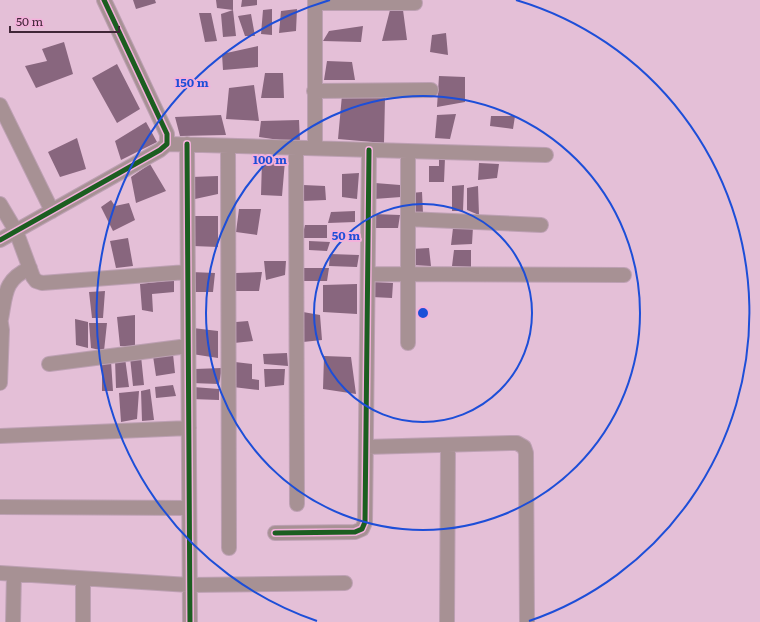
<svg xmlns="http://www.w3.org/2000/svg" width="760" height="622" viewBox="0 0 760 622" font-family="Literata,serif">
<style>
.building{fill:#88667e}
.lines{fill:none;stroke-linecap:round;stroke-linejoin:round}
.minor-casing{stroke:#bda0b3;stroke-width:16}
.minor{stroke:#a79194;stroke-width:14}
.cycleway-casing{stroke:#f3b0db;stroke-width:8}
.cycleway{stroke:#1b5e20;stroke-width:5}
.ring{fill:none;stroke:#1d4ed8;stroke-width:2}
.centre{fill:#1d4ed8;stroke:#f3b0db;stroke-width:2}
.ring-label{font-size:12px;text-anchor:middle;font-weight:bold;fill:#1d4ed8;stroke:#f3b0db;stroke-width:4;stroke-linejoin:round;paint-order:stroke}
</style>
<rect width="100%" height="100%" fill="#e4bfd7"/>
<!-- building -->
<path class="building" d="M133,0H155L156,3L136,9Z
M216,0H233V10L217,8Z
M242,0H257V5L241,7Z
M272,9V35L261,34L263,10Z
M297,9L296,31L279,33L281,11Z
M233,10L236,36L223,37L221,14Z
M390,10H403L407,40L382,41Z
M199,13H211L217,41L205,42Z
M251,14L255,36H245L238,16Z
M363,26L361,42L323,41L329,31Z
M446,33L448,55L430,52L432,35Z
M64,42L73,74L36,88L25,66L47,61L42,49Z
M258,46V67L223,70L222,54Z
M327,61L352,62L355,80H324Z
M117,64L140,109L117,123L92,78Z
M265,73H283L284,98H261Z
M439,76L465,77V102L437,107Z
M254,85L259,121L226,119L229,88Z
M342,95L385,98L384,143L338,139Z
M456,114L450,139L435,138L437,115Z
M221,115L226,135L180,136L175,117Z
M491,116H515L513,129L490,126Z
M299,120L300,143L259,137L261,121Z
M146,122L157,142L121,160L115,141Z
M77,138L86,169L60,177L48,152Z
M439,158H445L444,182H429V166H439Z
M262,160L285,161L282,196L261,195Z
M479,163L499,164L497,178L478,180Z
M150,164L166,191L136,203L131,177Z
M359,173L357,199L342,197V174Z
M218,176V194L195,199L192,177Z
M375,183L400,185L401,197L374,199Z
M303,185L325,186L326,200L302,201Z
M464,185L463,211H452V186Z
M478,186L479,215L467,210V188Z
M422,192L423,213H410L411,193Z
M111,200L115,206L129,203L135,220L113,231L101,207Z
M239,209H261L257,235L236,232Z
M355,211V222L328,223L331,212Z
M373,214L400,215L398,228H373Z
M193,216H218V247L193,246Z
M305,225H327V238H302Z
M473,227L472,244L451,245L453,228Z
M128,238L133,266L116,268L110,241Z
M309,241L330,242L327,251L309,250Z
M429,248L431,266L412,265L411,249Z
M454,250H471V267L452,266Z
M330,254L359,255L357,267L329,266Z
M264,261H286L285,275L266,280Z
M303,268H329L327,281H301Z
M191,272L215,273L213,292H191Z
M262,272L259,291H235L236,273Z
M174,280V292L152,294L153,312L142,310L140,284Z
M373,282L393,283L392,298L372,297Z
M357,284V314L323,312V285Z
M105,291L103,318H92L89,292Z
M303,312L320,315L322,340L303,342Z
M135,315V347L120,346L117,317Z
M75,319L88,322V348L76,345Z
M248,321L253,341L234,343L236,322Z
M89,323H107L104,351L91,348Z
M193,328L218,331V358L192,354Z
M287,353L288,366L264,364L263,354Z
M173,354L175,373L156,376L153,356Z
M141,356L144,385L133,386L130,357Z
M324,356L351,357L356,394L323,389Z
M125,358L129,387L116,388L115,359Z
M111,361L113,391H102V362Z
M235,362L252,364V379L259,380V390L233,387Z
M222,368L219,384L191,383L195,369Z
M264,369H285L284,385L265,387Z
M173,385L176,396L156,398L155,387Z
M193,387L219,389V400L191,399Z
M150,389L154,420L142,421L141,391Z
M139,391L137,419L121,422L119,393Z"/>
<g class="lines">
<!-- minor casing -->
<g class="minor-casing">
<path id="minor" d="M315,0V148
M315,3H415
M314,91L431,90
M0,105L52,211
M167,144L546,155
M187,144L190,622
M228,146L229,548
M296,148L297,504
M408,151V343
M0,204L16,231L33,277L36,281L42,283L187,272
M408,219L541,225
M0,240L160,150L167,144V134L104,0
M368,274L624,275
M0,317L2,330L0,383
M1,319C6,293 4,280 30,268
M49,364L188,346
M0,436L189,428
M366,447L510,443H517L524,447L526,453L527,622
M0,507L189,508
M275,533L355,532L362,529L365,522L369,150
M0,573L189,585L345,583
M83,579V622
M13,622L14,574
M447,622L448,445"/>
</g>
<!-- minor -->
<use href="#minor" class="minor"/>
<!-- cycleway casing -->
<g class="cycleway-casing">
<path id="cycleway" d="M187,144L190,622
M0,240L160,150L167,144V134L104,0
M275,533L355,532L362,529L365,522L369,150"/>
</g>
<!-- cycleway -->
<use href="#cycleway" class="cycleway"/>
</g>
<!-- distance rings -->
<g class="ring">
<circle cx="423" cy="313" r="109"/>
<circle cx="423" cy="313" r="217"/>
<path d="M317 621A326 326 0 0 1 330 0M516 0A326 326 0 0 1 529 621"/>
</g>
<circle cx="423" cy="313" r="6" class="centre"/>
<g class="ring-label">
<text x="192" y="87">150 m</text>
<text x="270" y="164">100 m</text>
<text x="346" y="240">50 m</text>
</g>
<!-- scale -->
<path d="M10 26v6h109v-6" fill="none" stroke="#402637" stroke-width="2"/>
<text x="16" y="26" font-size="12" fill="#402637" stroke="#f3b0db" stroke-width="3" paint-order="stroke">50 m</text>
</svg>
